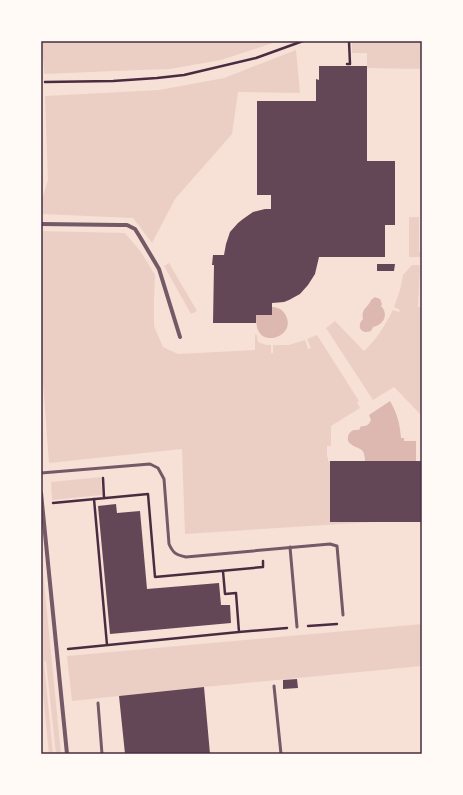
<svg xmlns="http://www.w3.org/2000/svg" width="463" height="795" viewBox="0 0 463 795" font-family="'Fira Sans',sans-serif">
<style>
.green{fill:#ebcfc5}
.water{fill:#dcb8b0}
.building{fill:#644757}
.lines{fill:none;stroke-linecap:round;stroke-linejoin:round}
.path{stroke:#4a2c40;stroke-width:2.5}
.service{stroke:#755966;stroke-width:3}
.minor{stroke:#755966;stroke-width:4}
.neatline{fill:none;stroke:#4a2c40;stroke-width:1.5}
</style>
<rect width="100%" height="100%" fill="#f7e1d7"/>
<!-- green -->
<path class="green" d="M42,41H275L276,42L221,60L170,69L114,71L45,74L44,73Z
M352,41H422V69L367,68V53H352Z
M296,50L300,93L238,92L232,134L175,199L152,243L133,218L41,214V202L48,180L45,96L159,90L224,78Z
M421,215H422V257H409V217H419V252H420Z
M41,231L125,233L141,252L155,275L154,302V326L163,347L178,354L255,350V334L257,335L258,342L266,345H271V353H273V345H289L305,340L308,349L311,348L307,339L317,335L359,401L357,402L360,408L331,426V446H327V457H328V461L330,462V522H373L185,534L182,449L49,463L43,382L41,340Z
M169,263L197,311L191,314L164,266Z
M412,265H419L420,267L418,307H422V416L394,387L373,400L326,328L335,321L364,351C377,339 385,325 393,310L399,312L400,310L394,307L400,290L403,275Z
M101,477L102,495L52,500L51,482Z
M41,561L42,562L61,754H56L46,661L44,662L53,754H49L41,674Z
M422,624V666L204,687L72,701L67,656Z"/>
<!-- water -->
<path class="water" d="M375,297L380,299L382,304L381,306C389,314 384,325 373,327L371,331C361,335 356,326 363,319C361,308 368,308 371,300Z
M272,307C277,307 282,309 285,314C298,335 262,349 257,327C256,323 256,319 256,315Z
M390,401C397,413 400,424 401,438H404V441H416V461H365C365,444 355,451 348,441C347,434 351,429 359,430L361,426C366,427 369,425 371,420L369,415Z"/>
<!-- building -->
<path class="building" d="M319,66H367V161H395V225H385V257H319L315,274L308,285L300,294L289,300L284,302L272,303V315H256V323H213L214,265H212L213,255H224L226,244L230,232L238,223L243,219L253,212L265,209H271V195H257V101H316V79L319,80Z
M377,264H395L394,271H377Z
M330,461H422V522H330Z
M116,504L117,513L140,511L147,589L219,583L221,605H230L231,623L110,634L98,506Z
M297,679L298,688L283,689V680Z
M204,687L210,754H125L119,696Z"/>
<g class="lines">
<!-- path -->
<path class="path" d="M347,64H350L349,41
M45,82L113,81L157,78L184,75L256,58L303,41
M103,478L104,498
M94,499L107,645
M53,503L148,494L155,577L263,567V561
M308,626L337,624
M239,632L287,628
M68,649L239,632L236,593L225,594L223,571"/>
<!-- service -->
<path class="service" d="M41,473L150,464L158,468L164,479L169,544C173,553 176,555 186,557L330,544L337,546L343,615
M290,547L297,627
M274,686L281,754
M98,703L102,754"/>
<!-- minor -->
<path class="minor" d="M41,224L120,225H127L135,229L140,237L159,269L180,337
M41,493L67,754"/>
</g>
<!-- border -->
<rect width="463" height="795" fill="none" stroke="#fffaf5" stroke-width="84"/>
<rect x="42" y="42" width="379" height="711" class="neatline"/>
</svg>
